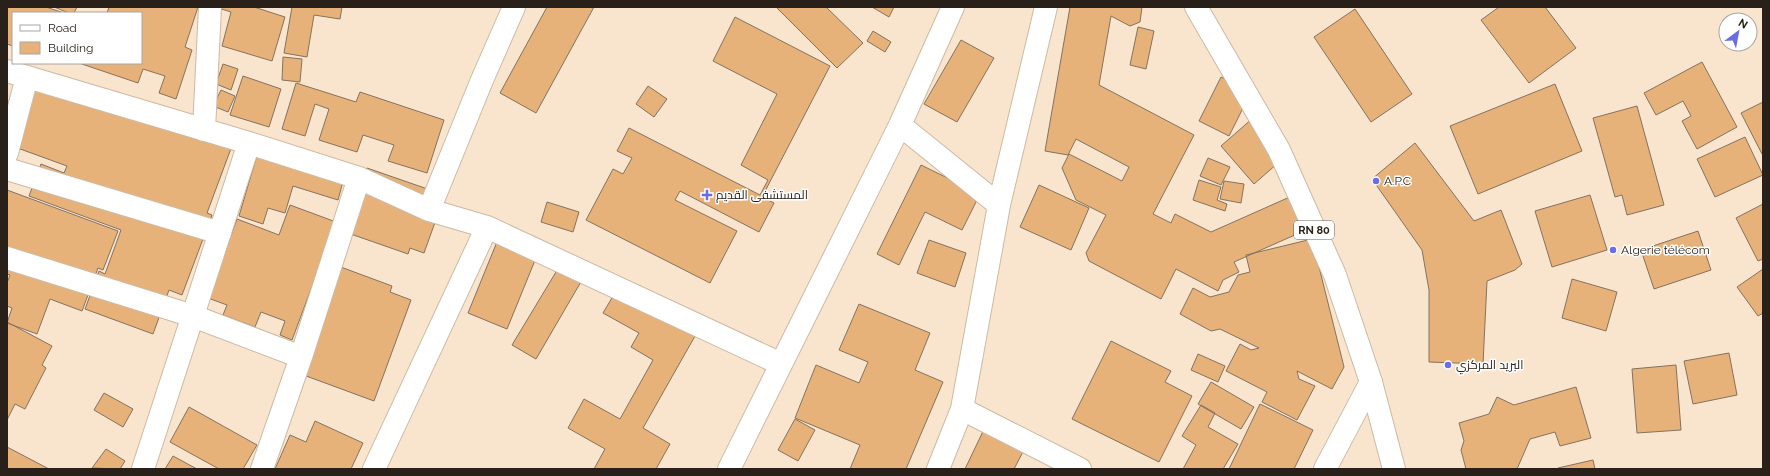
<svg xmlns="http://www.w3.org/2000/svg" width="1770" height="476" viewBox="0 0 1770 476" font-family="Raleway,Cairo,sans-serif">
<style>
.building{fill:#e7b279;stroke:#85725e}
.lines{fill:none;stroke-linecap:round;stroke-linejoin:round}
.minor-casing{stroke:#cebaa4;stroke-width:24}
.primary-casing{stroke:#cebaa4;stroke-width:24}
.minor{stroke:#fff;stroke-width:22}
.primary{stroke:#fff;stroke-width:22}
.poi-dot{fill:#6a6de7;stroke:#fff;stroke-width:1.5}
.labels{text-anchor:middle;stroke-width:3;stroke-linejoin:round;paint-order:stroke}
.shield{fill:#fff;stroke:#69645e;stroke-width:1}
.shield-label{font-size:11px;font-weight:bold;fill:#292119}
.poi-label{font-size:12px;fill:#292119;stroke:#fff;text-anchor:start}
</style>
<rect width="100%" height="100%" fill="#f9e4ce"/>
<!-- building -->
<path class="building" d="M7,7H46L64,13H13V46L7,44Z
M54,7H77L74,13H69Z
M109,7H198L185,47L192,50L176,99L159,93L165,76L143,69L138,83L79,63H141V13H107Z
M215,7H254L285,17L272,61L222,46L231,12Z
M292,7H342L340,19L314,15L307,57L284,53Z
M547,7H594L536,113L500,93Z
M776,7H826L863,43L837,68Z
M872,7H894L889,17Z
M1070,7H1142L1140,22L1130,26L1111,16L1099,85L1194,135L1153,214L1171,223L1175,214L1211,232L1292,196L1304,221L1297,234L1234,262L1239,272L1223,280L1218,291L1176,269L1161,299L1089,261L1086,253L1106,215L1076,200L1062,168L1069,154L1122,181L1129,167L1076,139L1068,155L1045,151Z
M1499,7H1545L1576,48L1529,83L1481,20Z
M1355,9L1412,94L1371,122L1314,37Z
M735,17L830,66L762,197L774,203L759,232L680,191L675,200L737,231L710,283L586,220L613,169L623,174L632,158L617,151L629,128L760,195L768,180L741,165L777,94L713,61Z
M1138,27L1154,31L1146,69L1130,65Z
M873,31L891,42L885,52L867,41Z
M961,40L994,58L957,122L924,104Z
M283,57L302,59L300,82L282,80Z
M1702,62L1737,127L1697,149L1682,121L1691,116L1683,101L1656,115L1644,93Z
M223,64L238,69L231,90L216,84Z
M39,72L233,143L207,213L212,215L182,295L169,290L153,334L85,309L99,271L105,274L121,230L29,196L41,164L64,173L67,166L12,146Z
M243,76L281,89L269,127L230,115Z
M1221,77L1251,92L1229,136L1199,121Z
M296,83L356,102L360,92L444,120L427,173L388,161L394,145L363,135L357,152L319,140L329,109L315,104L305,136L282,129Z
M1555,84L1582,151L1478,194L1450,126Z
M648,86L667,99L654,117L636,104Z
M221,90L235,96L228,112L213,106Z
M1763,102V153L1762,154L1741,113Z
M1637,106L1664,205L1627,215L1622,195L1615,197L1593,118Z
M1253,118L1286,156L1254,184L1221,146Z
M1745,137L1763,175L1715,197L1697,159Z
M1415,143L1474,221L1501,210L1522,264L1515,270L1487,281L1483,364L1429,362V290L1422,250L1372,179Z
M259,148L345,174L338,200L293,186L285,213L268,208L263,224L239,216Z
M1208,158L1230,167L1221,185L1200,176Z
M921,165L980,194L962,230L925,212L899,265L877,254Z
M367,168L439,193L438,214L424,253L410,248L408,254L345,232Z
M1199,180L1221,187L1217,200L1227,204L1225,211L1193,200Z
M1224,181L1244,184L1241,203L1220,199Z
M1039,185L1089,208L1071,250L1020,227Z
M7,190L118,231L103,270L98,268L82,311L50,299L37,334L7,323L12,308L7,306V283L10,275L7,274Z
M1590,195L1607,250L1552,267L1535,211Z
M547,202L579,212L573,232L541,222Z
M1763,204V259L1758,261L1736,218Z
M290,205L336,222L292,340L280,335L285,321L261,312L255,327L223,315L227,305L208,298L237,219L279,235Z
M1698,231L1711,270L1654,289L1641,250Z
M499,237L538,253L507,329L468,313Z
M1312,239L1344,367L1332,389L1297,371L1299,379L1315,386L1297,420L1262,402L1267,392L1226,371L1240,344L1251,350L1259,348L1220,329L1211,331L1180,314L1193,288L1210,297L1229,292L1238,275L1250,272L1246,255Z
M929,240L966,253L955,287L917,273Z
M338,266L392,286L390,292L411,300L374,401L298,373Z
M559,267L582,280L536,359L512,345Z
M1763,269V313L1758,316L1737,287Z
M1572,279L1617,292L1606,331L1562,318Z
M616,291L695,336L643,428L670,444L656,469H594L605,449L568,428L584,399L620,419L653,360L631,347L639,333L603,313Z
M859,304L930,333L915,370L943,382L906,469H850L860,445L795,418L816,365L859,383L868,362L839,350Z
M7,322L52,346L42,365L46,368L25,409L15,404L7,420Z
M1111,341L1171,371L1165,382L1192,396L1159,462L1072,419Z
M1729,353L1737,395L1693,404L1684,361Z
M1198,354L1225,366L1218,382L1191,370Z
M1676,365L1681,430L1637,433L1632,369Z
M1211,382L1254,407L1241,429L1198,404Z
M1576,387L1591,438L1560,446L1555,432L1530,439L1517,469H1466L1461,450L1464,441L1459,423L1489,414L1497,397L1514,405Z
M104,393L133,409L123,427L94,410Z
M1260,404L1313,430L1294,469H1229Z
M1201,405L1215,413L1208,427L1238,444L1223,469H1183L1196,445L1182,436Z
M189,407L257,445L243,469H219L170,442Z
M795,419L815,430L798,461L778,450Z
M315,421L363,443L351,469H275L290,435L306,442Z
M987,423L1027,444L1014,469H965Z
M7,447L49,469H7Z
M106,449L125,461L120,469L92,468Z
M173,456L197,469H165Z
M1593,460L1595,469H1558V468Z"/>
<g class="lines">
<!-- minor casing -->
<g class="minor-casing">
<path id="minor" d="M7,71L249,143L359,178L429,210L487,227
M900,125L999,205
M204,130L210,7
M7,153L27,77
M7,169L220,233
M429,210L482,80L514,7
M7,258L193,316L301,357
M962,409L1080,469
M143,469L249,143
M262,469L301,357L359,178
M374,469L487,227L781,364
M729,469L900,125L953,7
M938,469L962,409L999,205L1046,7
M1325,469L1371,382"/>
</g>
<!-- primary casing -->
<g class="primary-casing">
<path id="primary" d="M1196,7L1279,150L1335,275L1371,382L1394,469"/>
</g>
<!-- minor -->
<use href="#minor" class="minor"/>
<!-- primary -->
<use href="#primary" class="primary"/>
</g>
<!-- markers -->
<g class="poi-dot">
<circle cx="1376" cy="181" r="4"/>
<path d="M705 189h4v4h4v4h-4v4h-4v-4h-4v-4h4z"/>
<circle cx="1613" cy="250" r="4"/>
<circle cx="1448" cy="365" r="4"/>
</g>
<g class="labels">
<!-- shield labels -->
<rect class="shield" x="1294" y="221" width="40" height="18" rx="3"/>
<g class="shield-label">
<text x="1314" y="234">RN 80</text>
</g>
<!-- poi labels -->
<g class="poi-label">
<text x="1384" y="185">A.P.C</text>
<text x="716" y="199">المستشفى القديم</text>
<text x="1621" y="254">Algerie télécom</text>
<text x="1456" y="369">البريد المركزي</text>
</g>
</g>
<!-- border -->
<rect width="1770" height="476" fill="none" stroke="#292119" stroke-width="16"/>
<!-- legend -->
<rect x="12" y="12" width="130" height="52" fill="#ffffff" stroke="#a9a6a3"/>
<rect x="20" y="25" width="20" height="6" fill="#ffffff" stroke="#a9a6a3"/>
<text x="48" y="32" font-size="12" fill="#292119">Road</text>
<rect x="20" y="42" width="20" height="12" fill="#e7b279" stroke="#a9a6a3"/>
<text x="48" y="52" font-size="12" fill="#292119">Building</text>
<!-- north arrow -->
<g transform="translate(1738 32) rotate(32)"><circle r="19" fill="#ffffff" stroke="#a9a6a3"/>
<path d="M0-3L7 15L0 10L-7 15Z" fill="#6a6de7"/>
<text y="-6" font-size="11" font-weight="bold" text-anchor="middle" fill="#292119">N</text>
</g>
</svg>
